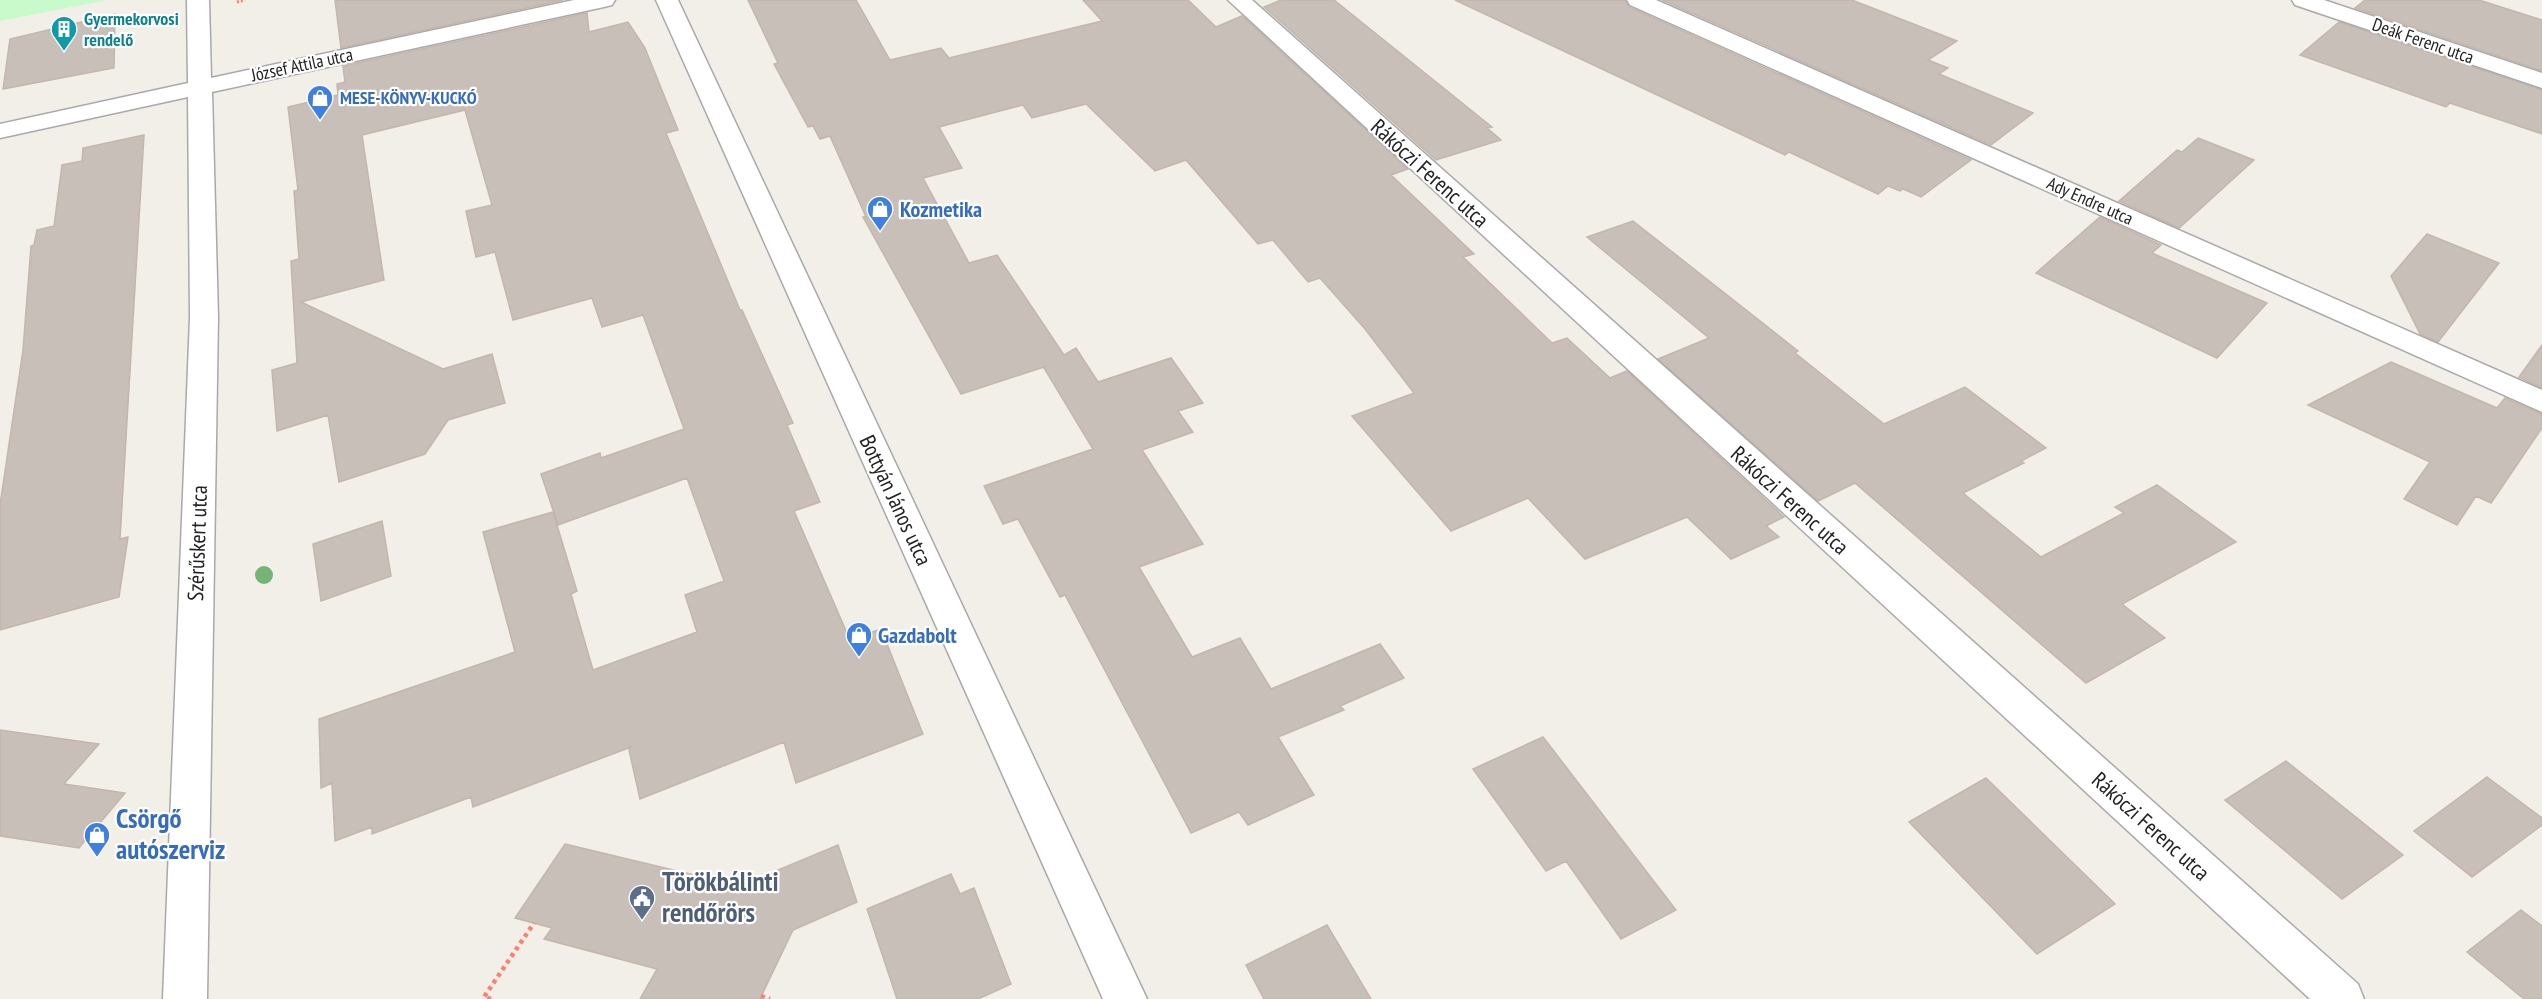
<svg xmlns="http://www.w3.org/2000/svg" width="2542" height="999" viewBox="0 0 2542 999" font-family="'PT Sans Narrow',sans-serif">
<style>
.park{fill:#c8facc}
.building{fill:#c7bfb8;stroke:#c4b6ab;stroke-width:1.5}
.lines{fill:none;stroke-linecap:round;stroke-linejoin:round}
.street-casing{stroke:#a9a9a9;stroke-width:3}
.path-far1{stroke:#fa8072;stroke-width:3;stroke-dasharray:2 2;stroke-linecap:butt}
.path{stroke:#fa8072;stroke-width:4.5;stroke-dasharray:4 4;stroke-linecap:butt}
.street{fill:#fff;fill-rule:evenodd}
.tree{fill:#74b475}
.labels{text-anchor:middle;stroke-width:4.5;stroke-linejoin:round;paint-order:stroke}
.far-culture-label{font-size:18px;font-weight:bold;fill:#0d838f;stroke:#fff;text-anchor:start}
.far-street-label{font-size:18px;fill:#222;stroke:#fff}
.far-shop-label{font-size:18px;font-weight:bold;fill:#366cbe;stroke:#fff;text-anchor:start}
.street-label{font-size:22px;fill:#222;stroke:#fff}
.shop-label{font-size:22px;font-weight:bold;fill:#366cbe;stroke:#fff;text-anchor:start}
.near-shop-label{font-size:27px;font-weight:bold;fill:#366cbe;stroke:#fff;text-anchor:start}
.near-service-label{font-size:27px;font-weight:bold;fill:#4e5e75;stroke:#fff;text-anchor:start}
</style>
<rect width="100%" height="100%" fill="#f2efe9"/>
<!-- park -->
<path class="park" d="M0,0H108L0,21Z"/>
<!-- building -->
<path class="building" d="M335,0H563L341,48Z
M748,0H856L890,60L941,48L949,58L1102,21L1083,0H1188L1216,27L1242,16L1408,169L1391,175L1474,254L1463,257L1552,343L1567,338L1610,378L1627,371L1784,517L1766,526L1779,537L1731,559L1687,517L1585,559L1528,498L1451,531L1352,416L1414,393L1365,329L1320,278L1308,282L1273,240L1258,244L1186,160L1155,171L1086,104L1032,118L1023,105L939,127L962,168L923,178L969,263L997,255L1064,355L1076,348L1098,382L1171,358L1203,403L1178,411L1193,432L1142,450L1203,544L1139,567L1192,657L1240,638L1271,689L1380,644L1404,678L1340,706L1344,710L1278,737L1314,795L1248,825L1239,812L1191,833L1065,595L1060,597L1018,519L1003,524L984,486L1093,449L1044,368L1047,366L961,394L863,217H866L830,136L820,139L813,126L808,127L774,64L778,63Z
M1281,0H1334L1492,127L1487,128L1501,140L1436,160L1264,7Z
M1455,0H1625L1629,7L1971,160L1921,197L1903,189L1900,191L1888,186L1878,194L1789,152L1785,155Z
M1662,0H1852L1957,41L1928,60L1948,68L1939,74L2033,113L1991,145Z
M2365,0H2479L2542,20V71L2355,8Z
M587,13L589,32L628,22L645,48L678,130L666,133L740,310H742L793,423L787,425L820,502L794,511L850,640L881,629L923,734L796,783L784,742L640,799L629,750L631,747L473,807L471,797L372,834V827L335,841L332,783L321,788L319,719L515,652L483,532L553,512L577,591L571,594L593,670L697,632L685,595L724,581L687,478L558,525L541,474L600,453L601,458L684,429L643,315L602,327L592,298L513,320L495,252L476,257L466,211L492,205L465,110L362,135L384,280L301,302L443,369L492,354L505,403L448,420L425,454L339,482L328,415L277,431L272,370L297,363L291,261L299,259L294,191L298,190L288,107L338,95L337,84L345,82L343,66Z
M115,14L114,68L3,89L10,39Z
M2339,22L2542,90V134L2450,103L2446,107L2300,55Z
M144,135L120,539L128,537L119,597L0,630V505L23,350L31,246L34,245L37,230L54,226L62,165L82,161L83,148Z
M2198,138L2254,160L2179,228L2119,201L2177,150L2182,152Z
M2100,217L2161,245L2152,253L2267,303L2217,358L2036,273Z
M1633,221L1798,351L1795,353L1884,424L1965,387L2046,448L2021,461L2024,463L1963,493L2041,557L2124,513L2115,507L2157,485L2236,542L2122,604L2165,638L2086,683L1855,483L1818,501L1658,359L1709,338L1587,237Z
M2427,234L2499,263L2438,342L2420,334L2391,276Z
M2542,345V388L2519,377Z
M2391,362L2497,408L2505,398L2542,414V428L2491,503L2476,496L2457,525L2404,499L2430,462L2308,405Z
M382,521L391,576L321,601L313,544Z
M0,730L99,744L64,784L125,793L79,848L0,836Z
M1543,737L1676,910L1621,939L1566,861L1546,871L1473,769Z
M2286,761L2403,855L2342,899L2225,800Z
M2487,777L2542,818V825L2472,877L2414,831Z
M1986,778L2115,904L2037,954L1909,822Z
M565,844L740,886L838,845L857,902L793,930L760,999H640L657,969L544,939L552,928L515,918Z
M951,874L960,894L974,888L1011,984L978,999H897L867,909Z
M2521,910L2542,926V999H2524L2467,952Z
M1327,925L1371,999H1264L1246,965Z"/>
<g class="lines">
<!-- street casing -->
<g class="street-casing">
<path id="street" d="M187,0H209L211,78L574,0H615L612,5L604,7L212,92L218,317L207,999H163L190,317L188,97L0,138V124L188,83Z
M656,0H678L1147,999H1103Z
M1228,0H1252L2358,984L2364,999H2310Z
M1627,0H1656L2542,390V412L1630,5Z
M2292,0H2324L2542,73V88L2295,5Z"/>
</g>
<!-- path-far1 -->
<path class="path-far1" d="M237,2L245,0"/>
<!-- path -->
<path class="path" d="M761,996L770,999
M491,999L484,997L534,923"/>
<!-- street -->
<use href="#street" class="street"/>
</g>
<!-- trees -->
<circle class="tree" cx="264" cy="575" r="9"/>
<!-- icons -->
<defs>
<g id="building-pin" transform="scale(1.35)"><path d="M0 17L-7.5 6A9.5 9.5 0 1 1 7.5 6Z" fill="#0f9aa8" stroke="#fff"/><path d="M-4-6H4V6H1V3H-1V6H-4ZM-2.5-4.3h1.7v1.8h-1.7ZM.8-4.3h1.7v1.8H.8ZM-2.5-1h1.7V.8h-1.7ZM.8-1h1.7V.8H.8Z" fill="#fff"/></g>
<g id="shop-pin" transform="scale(1.35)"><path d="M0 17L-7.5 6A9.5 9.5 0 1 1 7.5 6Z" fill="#3f7fe0" stroke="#fff"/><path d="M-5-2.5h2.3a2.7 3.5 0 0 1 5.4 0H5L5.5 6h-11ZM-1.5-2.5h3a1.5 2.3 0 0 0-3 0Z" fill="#fff"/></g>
<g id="civic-pin" transform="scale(1.35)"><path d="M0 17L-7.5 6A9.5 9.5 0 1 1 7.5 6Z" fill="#5c6f8a" stroke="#fff"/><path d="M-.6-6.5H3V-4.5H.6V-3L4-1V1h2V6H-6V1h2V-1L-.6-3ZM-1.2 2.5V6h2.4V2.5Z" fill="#fff"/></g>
</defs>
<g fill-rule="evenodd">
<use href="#building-pin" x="64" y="29"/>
<use href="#shop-pin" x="320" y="98"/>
<use href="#shop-pin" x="880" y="209"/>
<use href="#shop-pin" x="859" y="635"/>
<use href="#shop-pin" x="97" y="835"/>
<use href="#civic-pin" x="642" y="898"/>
</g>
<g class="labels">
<!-- far-culture labels -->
<g class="far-culture-label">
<text x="84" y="25">Gyermekorvosi<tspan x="84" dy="21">rendelő</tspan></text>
</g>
<!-- far-street labels -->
<g class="far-street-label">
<text transform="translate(2423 41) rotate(19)" y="6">Deák Ferenc utca</text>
<text transform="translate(302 65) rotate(-12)" y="6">József Attila utca</text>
<text transform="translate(2090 201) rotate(24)" y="6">Ady Endre utca</text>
</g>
<!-- far-shop labels -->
<g class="far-shop-label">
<text x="340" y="104">MESE-KÖNYV-KUCKÓ</text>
</g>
<!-- street labels -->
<g class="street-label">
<text transform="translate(1430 173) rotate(42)" y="8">Rákóczi Ferenc utca</text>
<text transform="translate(896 500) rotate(65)" y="8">Bottyán János utca</text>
<text transform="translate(1790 500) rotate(42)" y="8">Rákóczi Ferenc utca</text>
<text transform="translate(197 543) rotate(-88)" y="8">Szérűskert utca</text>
<text transform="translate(2151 826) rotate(42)" y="8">Rákóczi Ferenc utca</text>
</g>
<!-- shop labels -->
<g class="shop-label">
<text x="900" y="217">Kozmetika</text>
<text x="878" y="643">Gazdabolt</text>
</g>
<!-- near-shop labels -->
<g class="near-shop-label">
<text x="116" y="828">Csörgő<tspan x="116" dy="31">autószerviz</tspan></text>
</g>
<!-- near-service labels -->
<g class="near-service-label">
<text x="662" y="891">Törökbálinti<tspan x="662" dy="31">rendőrörs</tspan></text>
</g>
</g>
</svg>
